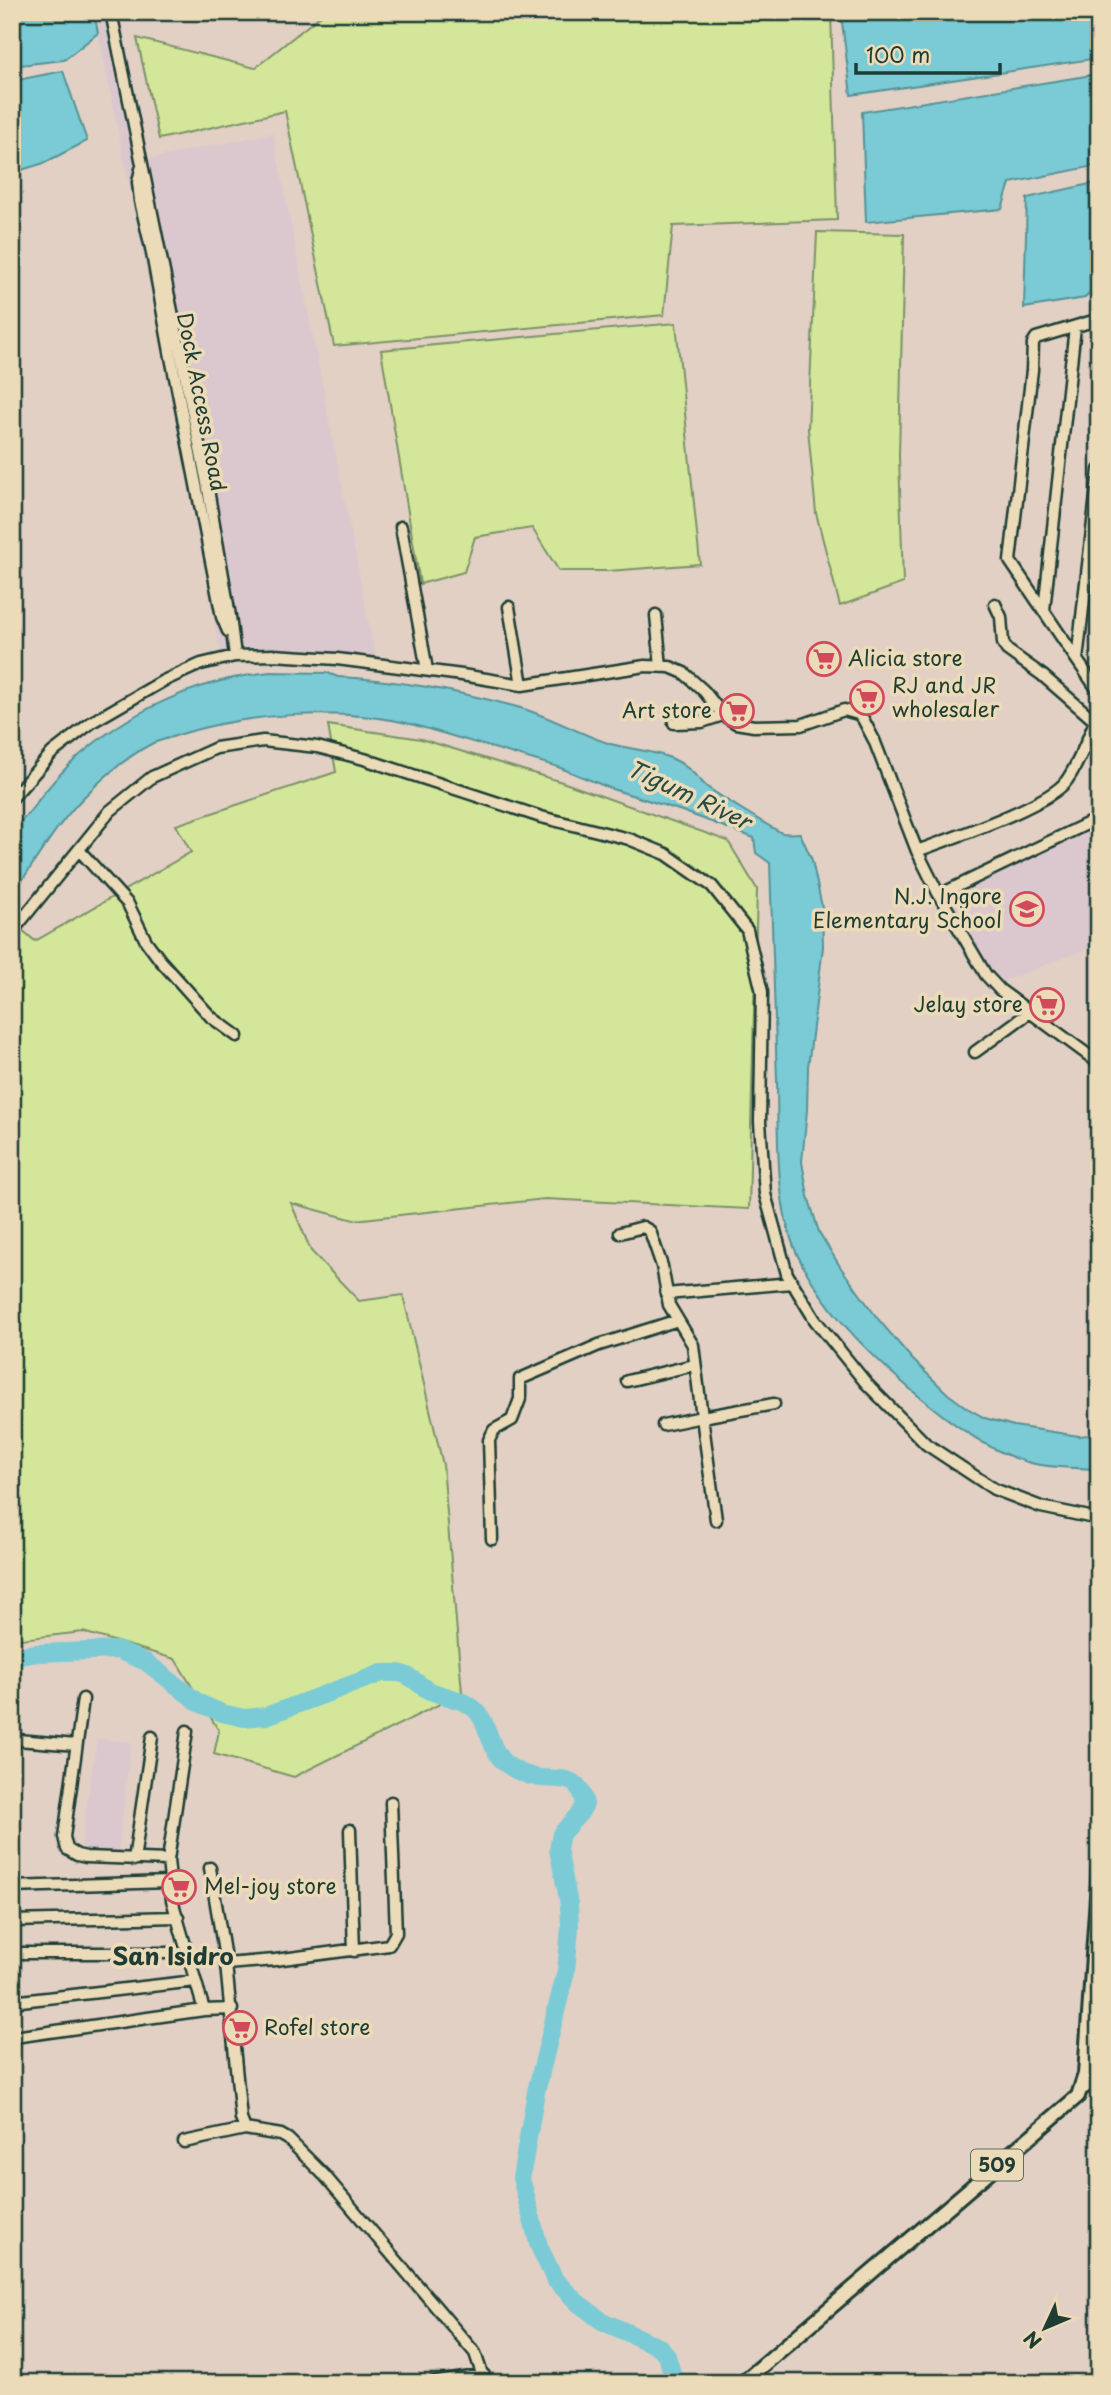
<svg xmlns="http://www.w3.org/2000/svg" width="1111" height="2395" viewBox="0 0 1111 2395" font-family="'Playpen Sans',sans-serif">
<style>
.built{fill:#dac8ce}
.green{fill:#d4e69a;stroke:#7a9267;stroke-width:2}
.water{fill:#7acbd5;stroke:#569295;stroke-width:2}
.lines{fill:none;stroke-linecap:round;stroke-linejoin:round}
.river{stroke:#7acbd5;stroke-width:18}
.minor-casing{stroke:#1f3d34;stroke-width:15}
.major-casing{stroke:#1f3d34;stroke-width:18}
.minor{stroke:#ecdbb8;stroke-width:10}
.major{stroke:#ecdbb8;stroke-width:12}
.labels{text-anchor:middle;stroke-width:7;stroke-linejoin:round;paint-order:stroke}
.shield{fill:#ecdbb8;stroke:#5c6c5c;stroke-width:2}
.shield-label{font-size:19px;font-weight:bold;fill:#1f3d34}
.street-label{font-size:21px;fill:#1f3d34;stroke:#ecdbb8}
.poi-label{font-size:21px;fill:#1f3d34;stroke:#ecdbb8;text-anchor:start}
.water-label{font-size:23px;font-style:italic;fill:#284b44;stroke:#ecdbb8}
.quarter-label{font-size:24px;font-weight:bold;fill:#1f3d34;stroke:#ecdbb8}
</style>
<rect width="100%" height="100%" fill="#e2d0c5"/>
<filter id="ink" filterUnits="userSpaceOnUse"><feTurbulence type="fractalNoise" baseFrequency=".0143" numOctaves="2"/><feDisplacementMap in="SourceGraphic" scale="14" xChannelSelector="R" yChannelSelector="G"/><feConvolveMatrix kernelMatrix="1 2 1 2 8 2 1 2 1" color-interpolation-filters="sRGB"/></filter>
<g filter="url(#ink)">
<!-- built -->
<path class="built" d="M94,12H120L148,159L273,133L376,660L255,650L220,652L171,393Z
M1099,824V946L1097,945L1001,982L992,973L949,899L1032,857L1093,829Z
M97,1739L131,1742L118,1855L80,1849Z"/>
<!-- green -->
<path class="green" d="M325,12H831L837,220L673,226L664,315L334,346L285,111L159,139L137,38L255,68Z
M817,232L904,234L899,456L903,583L840,606L816,513L808,429Z
M676,323L700,564L608,571H559L532,528L475,537L464,572L420,584L381,350Z
M328,725L421,739L562,782L728,841L757,889L749,1209L545,1199L354,1220L291,1203L311,1251L359,1301L403,1295L443,1465L462,1693L294,1777L214,1754L219,1731L175,1659L83,1632L12,1640V941L22,930L35,941L191,852L176,825L336,772Z"/>
<!-- water -->
<path class="water" d="M12,12H94L98,33L64,60L12,66Z
M937,12H1099V58L851,95L841,14L906,20Z
M63,71L87,141L44,163L12,173V81Z
M1099,74V165L1010,183L1002,209L866,222L862,112Z
M1099,182V283L1085,298L1024,308L1027,198Z
M270,672L328,673L338,677C399,680 458,691 517,707C550,716 579,734 611,744C632,750 653,750 673,759C687,765 696,776 706,786C713,792 776,831 783,833C788,834 795,833 800,833L812,860L822,907L823,947L808,1067L807,1110L802,1162L808,1196L819,1232L841,1268L878,1319L912,1359L948,1394L967,1408L985,1418L1014,1426L1079,1436L1099,1434V1469C1078,1468 1056,1468 1035,1464C991,1455 942,1416 909,1388C865,1350 822,1307 797,1254C775,1206 778,1134 777,1081C775,1008 772,936 770,863L756,853L754,838L682,811L612,789L558,767L411,724C342,707 246,713 178,735C170,738 161,740 153,743C130,755 107,774 89,792C58,821 36,861 12,895C12,876 9,854 12,836C14,826 28,815 34,806C88,730 178,682 270,672Z"/>
<g class="lines">
<!-- river -->
<path class="river" d="M12,1657L37,1653L117,1650L146,1662L199,1703L222,1713L244,1718L266,1716L382,1673C388,1673 397,1672 403,1674C413,1677 421,1687 430,1691C449,1699 469,1698 481,1717C490,1732 492,1753 506,1764C515,1771 530,1777 541,1778C564,1780 579,1775 585,1804L579,1814L561,1834L558,1849L569,1904L570,1928L566,1971L536,2092L521,2178L539,2246L555,2280L578,2303L602,2321L661,2348L667,2356L675,2383"/>
<!-- minor casing -->
<g class="minor-casing">
<path id="minor" d="M111,12L206,478L230,616L235,656
M141,169L138,182L140,201L151,248L170,352L222,617L228,631
M1099,470L1077,660L1099,692
M401,527L427,670
M995,604L1001,617L1003,643L1007,650L1042,675L1095,721
M509,607L522,685
M1044,610L1075,327
M656,615L661,667
M1077,660L1010,561L1032,370L1033,343L1036,338L1093,321L1099,329
M674,723L702,722L723,715
M12,798L52,753L92,722L163,681L201,664L235,656L273,655L337,659L462,675L522,685L645,666L670,667L684,673L704,691L723,715L736,723L754,726L801,725L844,710L858,714L863,719L874,740L917,851L939,895L986,975L1000,990L1099,1063
M79,850L128,904L146,941L160,960L211,1017L237,1036
M917,851C949,839 1051,805 1067,780C1080,761 1091,732 1099,711
M939,895L1095,820L1099,816
M12,932L110,811L152,777L216,748L263,741L317,747L364,759L541,817L629,839L666,854L712,886L747,930L762,992L760,1122L765,1194L787,1274L815,1320L866,1383L926,1444L994,1489L1041,1507L1099,1519
M975,1052L1030,1012
M620,1233L643,1227L650,1231L662,1266L669,1305L693,1345L702,1417L774,1404
M666,1294L792,1283
M627,1381L694,1365
M663,1425L702,1417L716,1520
M492,1539L489,1440L494,1430L512,1420L520,1399V1379L599,1345L678,1320
M83,1699L64,1837L67,1849L77,1855L86,1857L168,1860
M187,1731L168,1860L172,1900L204,2010
M18,1740L76,1745
M391,1802L396,1933L389,1945L275,1960L226,1964L241,2119L245,2129L281,2135L288,2139L325,2176L475,2353L485,2383
M350,1830L354,1951
M134,1860L152,1737
M210,1868L226,1964
M12,1887L169,1882
M12,1921L178,1917
M12,1953H187
M12,2002L195,1981
M12,2035L14,2037L204,2010L232,2009
M184,2142L245,2129
M431,2383L484,2375"/>
</g>
<!-- major casing -->
<g class="major-casing">
<path id="major" d="M1081,2089L1099,2078
M742,2383L1078,2096L1085,2074L1099,1867"/>
</g>
<!-- minor -->
<use href="#minor" class="minor"/>
<!-- major -->
<use href="#major" class="major"/>
</g>
</g>
<!-- icons -->
<defs>
<g id="supermarket-ring" transform="scale(1.75)"><circle r="9.5" fill="#ecdbb8" stroke="#d1495b" stroke-width="1.5"/><path d="M-6-5.5h2.5l.6 2H6L4.5 2H-2.5L-4.4-4H-6ZM-1.5 3.2a1.3 1.3 0 1 0 .1 0ZM3 3.2a1.3 1.3 0 1 0 .1 0Z" fill="#d1495b"/></g>
<g id="school-ring" transform="scale(1.75)"><circle r="9.5" fill="#ecdbb8" stroke="#d1495b" stroke-width="1.5"/><path d="M0-5L7-2L0 1L-7-2ZM-4 1L0 2.5L4 1V4Q0 6-4 4Z" fill="#d1495b"/></g>
</defs>
<g fill-rule="evenodd">
<use href="#supermarket-ring" x="824" y="659"/>
<use href="#supermarket-ring" x="867" y="698"/>
<use href="#supermarket-ring" x="737" y="711"/>
<use href="#school-ring" x="1027" y="909"/>
<use href="#supermarket-ring" x="1047" y="1005"/>
<use href="#supermarket-ring" x="179" y="1887"/>
<use href="#supermarket-ring" x="240" y="2028"/>
</g>
<g class="labels">
<!-- shield labels -->
<rect class="shield" x="971" y="2149.5" width="52" height="31" rx="5"/>
<g class="shield-label">
<text x="997" y="2172">509</text>
</g>
<!-- street labels -->
<g class="street-label">
<text transform="translate(201 402) rotate(79)" y="7">Dock Access Road</text>
</g>
<!-- poi labels -->
<g class="poi-label">
<text x="848" y="666">Alicia store</text>
<text x="892" y="693">RJ and JR<tspan x="892" dy="24">wholesaler</tspan></text>
<text x="712" y="718" text-anchor="end">Art store</text>
<text x="1002" y="904" text-anchor="end">N.J. Ingore<tspan x="1002" dy="24">Elementary School</tspan></text>
<text x="1023" y="1012" text-anchor="end">Jelay store</text>
<text x="204" y="1894">Mel-joy store</text>
<text x="264" y="2035">Rofel store</text>
</g>
<!-- water labels -->
<g class="water-label">
<text transform="translate(689 795) rotate(25)" y="8">Tigum River</text>
</g>
<!-- quarter labels -->
<g class="quarter-label">
<text x="173" y="1965">San Isidro</text>
</g>
</g>
<!-- margin -->
<rect width="1111" height="2395" fill="none" stroke="#ecdbb8" stroke-width="42"/>
<rect x="21" y="21" width="1069" height="2353" fill="none" stroke="#1f3d34" stroke-width="2.5" filter="url(#ink)"/>
<!-- north arrow -->
<g transform="translate(1045 2328) rotate(226)" stroke="#ecdbb8" stroke-width="5" paint-order="stroke">
<path d="M0-5L12 26L0 18L-12 26Z" fill="#1f3d34"/>
<text y="-10" font-size="19" font-weight="bold" text-anchor="middle" fill="#1f3d34">N</text>
</g>
<!-- scale -->
<path d="M856 63v10h144v-10" fill="none" stroke="#1f3d34" stroke-width="3.5"/>
<text x="866" y="63" font-size="21" fill="#1f3d34" stroke="#ecdbb8" stroke-width="5" paint-order="stroke">100 m</text>
</svg>
